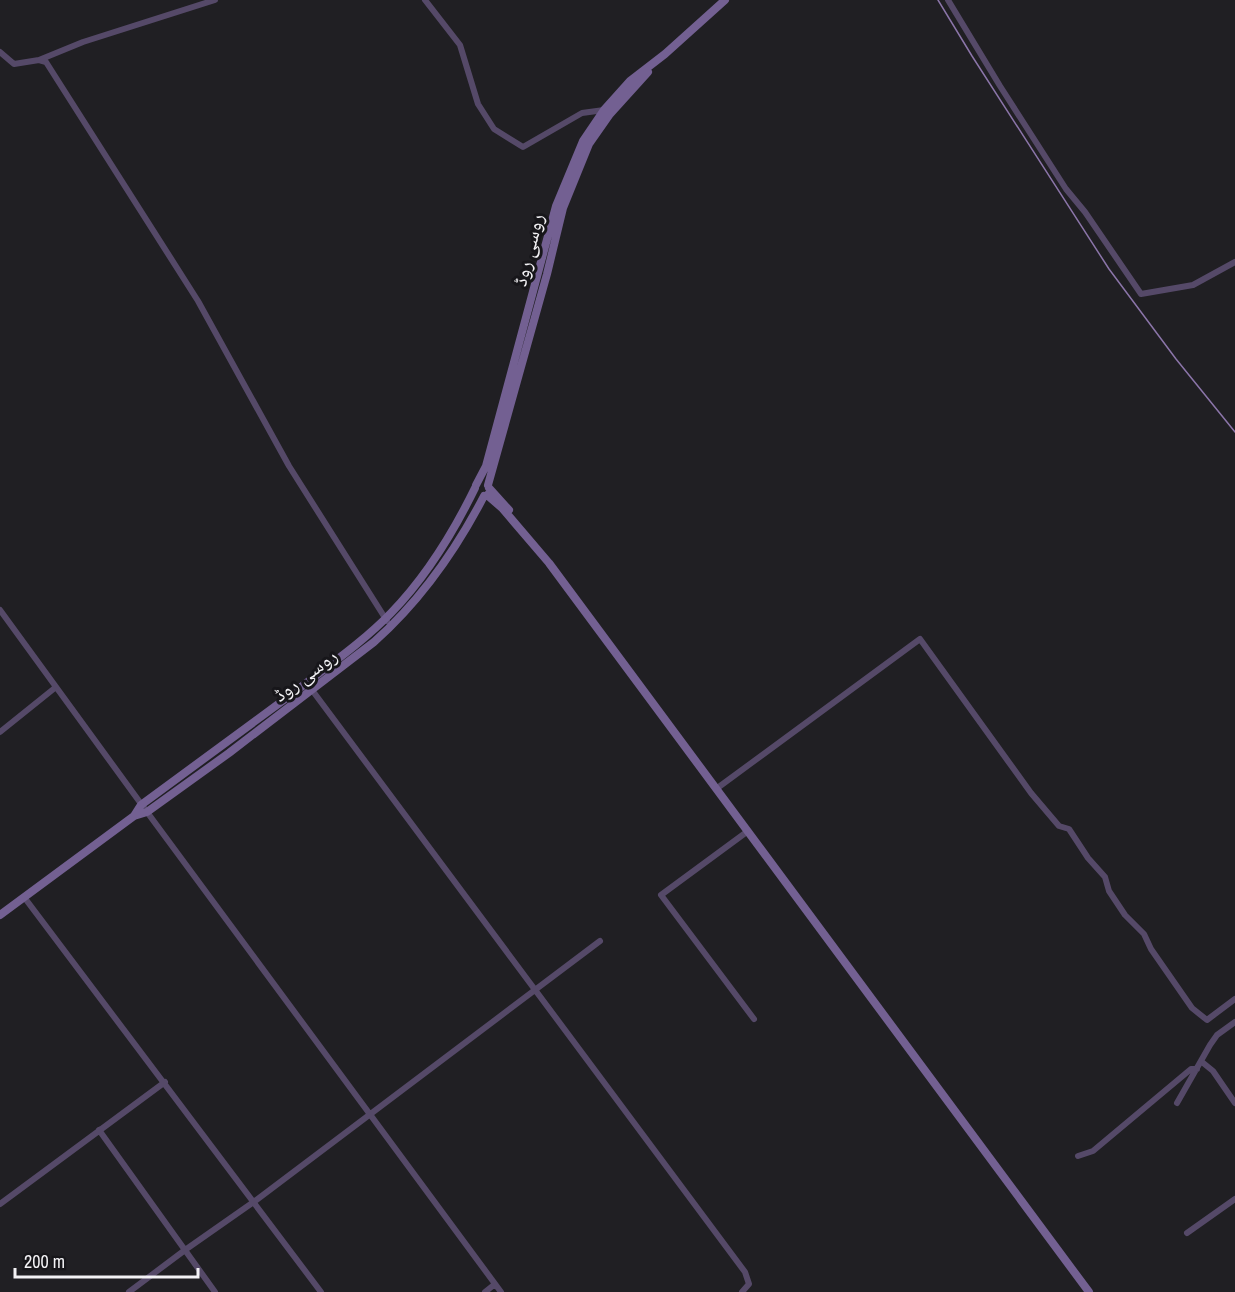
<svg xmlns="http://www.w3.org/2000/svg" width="1235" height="1292" viewBox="0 0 1235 1292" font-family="'Archivo Narrow','Noto Naskh Arabic',sans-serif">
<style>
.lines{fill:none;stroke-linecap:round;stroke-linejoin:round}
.stream{stroke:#8b75a9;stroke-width:1.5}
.minor{stroke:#554968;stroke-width:6}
.secondary{stroke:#736092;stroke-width:8}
.labels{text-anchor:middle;stroke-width:6;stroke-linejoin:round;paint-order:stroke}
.street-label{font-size:20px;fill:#f3f2f5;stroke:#17161a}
</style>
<rect width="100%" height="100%" fill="#201f23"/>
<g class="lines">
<!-- stream -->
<path class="stream" d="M938,0L972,56L1109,269L1176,359L1235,432"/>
<!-- minor -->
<path class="minor" d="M425,0L460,45L478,104L494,129L523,147L582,113L604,110
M948,0L1000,86L1066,189L1085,212L1141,294L1193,285L1235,262
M0,52L14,64L39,60L83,42L215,0
M39,60L46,62L198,301L289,466L387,621
M0,610L147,812L501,1292
M312,690L745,1272L749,1284L742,1292
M0,732L56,687
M716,789L920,639L1031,793L1059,826L1069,829L1088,858L1105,877L1109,891L1125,915L1144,934L1151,949L1192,1008L1207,1020L1235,999
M748,831L661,895L754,1019
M24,897L321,1292
M1202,1062L1213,1071L1235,1103
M1177,1103L1210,1045L1217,1035L1235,1022
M99,1130L215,1292
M1078,1156L1093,1151L1191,1069H1197
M0,1204L165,1082
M1187,1233L1235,1199
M129,1292L185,1250L255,1201L600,941
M485,1292L495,1284"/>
<!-- secondary -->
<path class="secondary" d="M476,485L486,466L556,206L583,141L604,110L630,81L665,54L725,0
M488,485L547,274L563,208L589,144L610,114L648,72
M489,488L509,510
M487,495L502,508L549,563L1089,1292
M134,816L141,805C193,767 245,729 296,691C328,666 363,642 391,613C425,578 454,531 475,488
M0,915L134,816L147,812L229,753L374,642C419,602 456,550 484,496"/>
</g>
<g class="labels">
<!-- street labels -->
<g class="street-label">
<text transform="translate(528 250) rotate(-76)" y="7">روسی روڈ</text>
<text transform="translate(305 675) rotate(-37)" y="7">روسی روڈ</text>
</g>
</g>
<!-- scale -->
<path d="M15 1268v9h183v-9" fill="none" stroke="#f3f2f5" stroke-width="3"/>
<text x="24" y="1268" font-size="18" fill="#f3f2f5" stroke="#17161a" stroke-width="4.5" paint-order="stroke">200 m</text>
</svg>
